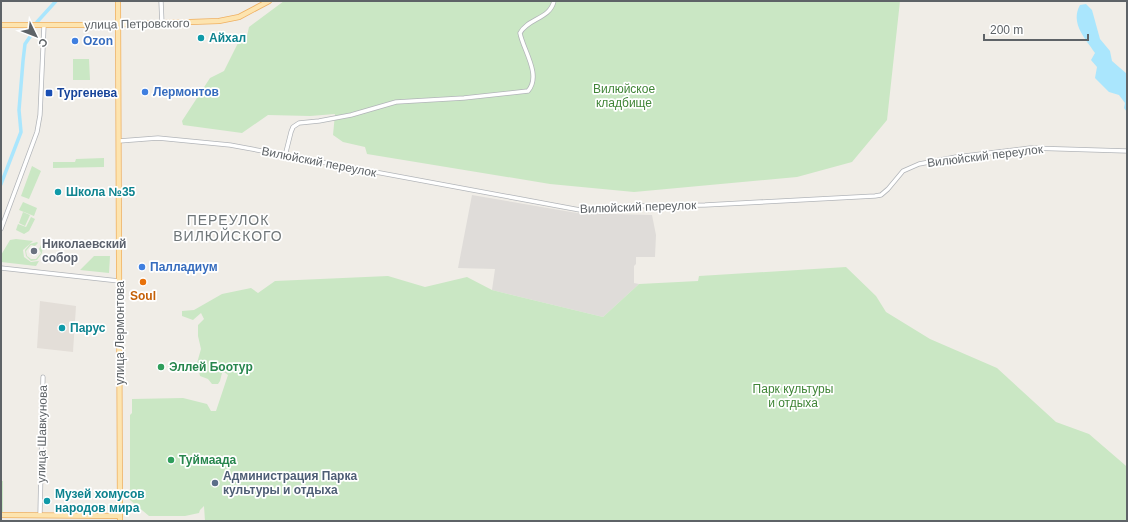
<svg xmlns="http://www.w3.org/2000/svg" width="1128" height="522" viewBox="0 0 1128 522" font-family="Helvetica,sans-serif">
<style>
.industrial{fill:#dfdcd9}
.education{fill:#e3ded8}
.green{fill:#cae7c4}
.water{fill:#aae6fd}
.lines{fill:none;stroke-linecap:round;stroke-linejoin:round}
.canal{stroke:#aae6fd;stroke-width:3.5}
.minor-casing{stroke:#b2b5b9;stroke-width:5}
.major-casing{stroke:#efb061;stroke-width:6}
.minor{stroke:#fff;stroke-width:3.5}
.major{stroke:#fde4af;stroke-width:4.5}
.culture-dot{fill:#0f9aa8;stroke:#fff;stroke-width:1.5}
.shop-dot{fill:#3f7fe0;stroke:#fff;stroke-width:1.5}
.transit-dot{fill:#1a4fb4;stroke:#fff;stroke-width:1.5}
.worship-dot{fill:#6b7280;stroke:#fff;stroke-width:1.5}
.food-dot{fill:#e8710a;stroke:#fff;stroke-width:1.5}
.leisure-dot{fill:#2e9e5b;stroke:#fff;stroke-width:1.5}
.service-dot{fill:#5c6f8a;stroke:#fff;stroke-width:1.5}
.labels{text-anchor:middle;stroke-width:3.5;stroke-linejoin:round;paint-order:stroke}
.street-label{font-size:12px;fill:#5e6367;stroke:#fff}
.culture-label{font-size:12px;font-weight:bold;fill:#0d838f;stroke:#fff;text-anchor:start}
.shop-label{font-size:12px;font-weight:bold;fill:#366cbe;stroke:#fff;text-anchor:start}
.park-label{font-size:12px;fill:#408537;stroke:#fff}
.transit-label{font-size:12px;font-weight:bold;fill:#164399;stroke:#fff;text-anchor:start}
.worship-label{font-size:12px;font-weight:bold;fill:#5b616d;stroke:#fff;text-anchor:start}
.food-label{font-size:12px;font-weight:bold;fill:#c56008;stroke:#fff}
.leisure-label{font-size:12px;font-weight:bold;fill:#27864d;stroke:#fff;text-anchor:start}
.service-label{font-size:12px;font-weight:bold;fill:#4e5e75;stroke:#fff;text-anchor:start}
.quarter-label{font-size:14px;letter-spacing:1px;fill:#6f7679;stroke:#fff}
</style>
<rect width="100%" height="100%" fill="#f0ede7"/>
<!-- industrial -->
<path class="industrial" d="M472,195L577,213L652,215L656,235L655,257H636V264L634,266V283L639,284L603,317L492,290L495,269L458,268Z"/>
<!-- education -->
<path class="education" d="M40,301L76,306L73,352L37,348Z"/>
<!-- green -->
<path class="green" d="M284,1H900L887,120L852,162L797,177L634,192L550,184L367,154L365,147L343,142L333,135L335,114L310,116L268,115L242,133L183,125L182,121L210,78L224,71L241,37L247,36L249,27Z
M89,59L90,80H73V59Z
M104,158V167L53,168V162H75L76,159Z
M32,166L41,171L29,199L21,196Z
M23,202L37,208L34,216L19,210Z
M23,212L30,215L25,226L19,223Z
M31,217L35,219L29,231L24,234L16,230L18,224L26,227Z
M16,239L33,241L23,250L24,257L31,262L39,261L36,266L1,262V255L10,240Z
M37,242L38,243L35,246L31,245L26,251L27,256L31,259H36L41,253L39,249L41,245L43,246L42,253L37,260L31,261L26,256L25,250L30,244Z
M94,256H110L109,273L80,270Z
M846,267L876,296L886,312L930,339L997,368L1056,422L1089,434L1125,465L1127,467V521H205L204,506L200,510L199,513L185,516H149L130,500V415L132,413V399L183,398L207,404L211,411H216L228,375L224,372L222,373L220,381L218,384H212L208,379L200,376L197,363L201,349L198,336V325L204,319L201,313L193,320L182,316V311L194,310L222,294L251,288L258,293L275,281L388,276L425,287L467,277L492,290L603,317L639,284L698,281L699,276Z
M1,481H3V513H1Z"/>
<!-- water -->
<path class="water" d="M1086,4L1092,10L1100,39L1110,51L1112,61L1127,74V112L1124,108L1125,103L1119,95L1109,92L1095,78L1097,67L1091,60L1095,53C1085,38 1070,23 1080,5Z"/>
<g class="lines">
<!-- canal -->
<path class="canal" d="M37,22L56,1
M1,184L21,132L19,110L23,61L25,44L34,31"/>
<!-- minor casing -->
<g class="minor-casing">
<path id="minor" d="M161,1L162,24
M119,141L158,138L230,145L580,210L631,206L705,205L875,196L881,195L888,189L903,171L919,164L956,157L1030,148L1127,151
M285,156L291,132L293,127L299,123L319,121L351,115L396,102L464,98L528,91C542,75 523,50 520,33C528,18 550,19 554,1
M1,229L37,132L40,115L44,25
M1,268L119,281
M40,515L43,377"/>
</g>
<!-- major casing -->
<g class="major-casing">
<path id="major" d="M118,1L120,521
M1,25H105L219,21L239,17L269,1
M1,515L120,516"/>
</g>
<!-- minor -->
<use href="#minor" class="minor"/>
<!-- major -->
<use href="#major" class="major"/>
</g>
<!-- markers -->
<g class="culture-dot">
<circle cx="201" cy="38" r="4"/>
<circle cx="58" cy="192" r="4"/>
<circle cx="62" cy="328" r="4"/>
<circle cx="47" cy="501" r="4"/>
</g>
<g class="shop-dot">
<circle cx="75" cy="41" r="4"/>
<circle cx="145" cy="92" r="4"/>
<circle cx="142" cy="267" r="4"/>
</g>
<rect class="transit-dot" x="45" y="89" width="8" height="8" rx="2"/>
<circle class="worship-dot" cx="34" cy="251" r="4"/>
<circle class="food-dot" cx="143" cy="282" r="4"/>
<g class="leisure-dot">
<circle cx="161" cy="367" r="4"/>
<circle cx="171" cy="460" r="4"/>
</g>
<circle class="service-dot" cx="215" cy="483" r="4"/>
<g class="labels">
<!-- street labels -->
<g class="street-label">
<text transform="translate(137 24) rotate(-1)" y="4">улица Петровского</text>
<text transform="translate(985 156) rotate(-7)" y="4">Вилюйский переулок</text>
<text transform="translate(319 162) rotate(11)" y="4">Вилюйский переулок</text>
<text transform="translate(638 207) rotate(-2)" y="4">Вилюйский переулок</text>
<text transform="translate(120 333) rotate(-90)" y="4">улица Лермонтова</text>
<text transform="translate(42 434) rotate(-89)" y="4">улица Шавкунова</text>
</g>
<!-- culture labels -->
<g class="culture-label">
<text x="209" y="42">Айхал</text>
<text x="66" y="196">Школа №35</text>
<text x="70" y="332">Парус</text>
<text x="55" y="498">Музей хомусов<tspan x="55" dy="14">народов мира</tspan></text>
</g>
<!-- shop labels -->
<g class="shop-label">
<text x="83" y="45">Ozon</text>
<text x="153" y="96">Лермонтов</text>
<text x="150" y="271">Палладиум</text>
</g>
<!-- park labels -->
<g class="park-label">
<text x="624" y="93">Вилюйское<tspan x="624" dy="14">кладбище</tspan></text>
<text x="793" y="393">Парк культуры<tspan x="793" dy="14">и отдыха</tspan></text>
</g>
<!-- transit labels -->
<g class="transit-label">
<text x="57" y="97">Тургенева</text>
</g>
<!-- worship labels -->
<g class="worship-label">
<text x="42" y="248">Николаевский<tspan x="42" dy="14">собор</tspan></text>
</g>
<!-- food labels -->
<g class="food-label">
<text x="143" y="300">Soul</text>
</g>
<!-- leisure labels -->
<g class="leisure-label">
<text x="169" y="371">Эллей Боотур</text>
<text x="179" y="464">Туймаада</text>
</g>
<!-- service labels -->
<g class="service-label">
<text x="223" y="480">Администрация Парка<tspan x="223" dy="14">культуры и отдыха</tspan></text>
</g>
<!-- quarter labels -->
<g class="quarter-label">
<text x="228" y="225">ПЕРЕУЛОК<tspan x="228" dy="16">ВИЛЮЙСКОГО</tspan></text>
</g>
</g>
<!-- border -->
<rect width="1128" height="522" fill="none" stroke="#5e6367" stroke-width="4"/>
<!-- north arrow -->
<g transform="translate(36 36) rotate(133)" stroke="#ffffff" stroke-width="3" paint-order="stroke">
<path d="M0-3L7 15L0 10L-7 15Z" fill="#5e6367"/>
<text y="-6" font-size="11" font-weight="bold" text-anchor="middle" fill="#5e6367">С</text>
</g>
<!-- scale -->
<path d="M984 34v6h104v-6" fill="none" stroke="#5e6367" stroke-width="2"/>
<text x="990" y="34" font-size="12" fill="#5e6367" stroke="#ffffff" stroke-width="3" paint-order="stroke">200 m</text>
</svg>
